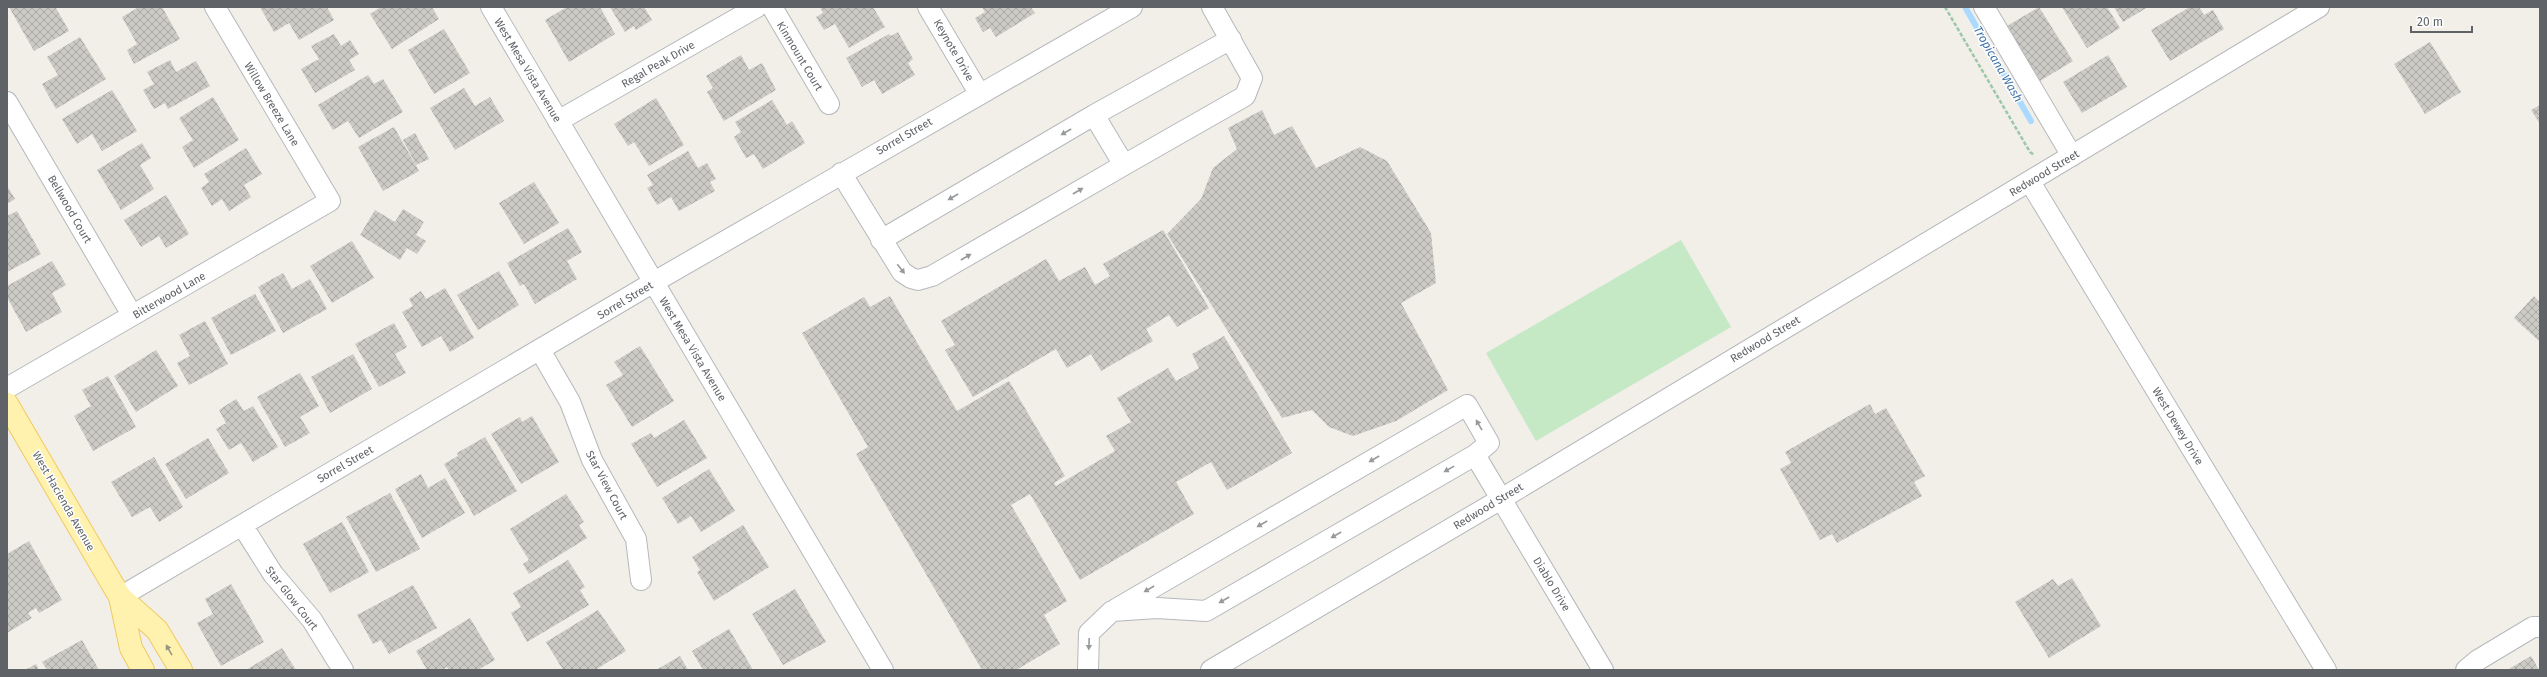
<svg xmlns="http://www.w3.org/2000/svg" width="2547" height="677" viewBox="0 0 2547 677" font-family="'Fira Sans',sans-serif">
<style>
.pitch{fill:#c5e8c5}
.lines{fill:none;stroke-linecap:round;stroke-linejoin:round}
.stream{stroke:#aadaff;stroke-width:6}
.building{fill:url(#building-cross-hatch)}
.minor-casing{stroke:#b5b8bc;stroke-width:22}
.major-casing{stroke:#f2c960;stroke-width:24}
.path{stroke:#9cc7a9;stroke-width:2.5;stroke-dasharray:4 2;stroke-linecap:butt}
.minor{stroke:#fff;stroke-width:20}
.major{stroke:#fff2af;stroke-width:22}
.oneway{fill:#979a9d}
.oneway2{fill:#979581}
.labels{text-anchor:middle;stroke-width:3;stroke-linejoin:round;paint-order:stroke}
.street-label{font-size:11px;fill:#5f6368;stroke:#fff}
.water-label{font-size:12px;font-style:italic;fill:#4174aa;stroke:#fff}
</style>
<defs>
<pattern id="building-cross-hatch" width="8" height="8" patternUnits="userSpaceOnUse"><rect width="8" height="8" fill="#cccac5"/><path d="M0 0l8 8M0 8l8-8" fill="none" stroke="#a9a8a4"/></pattern>
</defs>
<rect width="100%" height="100%" fill="#f1efe8"/>
<!-- pitch -->
<path class="pitch" d="M1681,240L1731,327L1536,441L1486,353Z"/>
<g class="lines">
<!-- stream -->
<path class="stream" d="M1965,7L2031,121"/>
</g>
<!-- building -->
<path class="building" d="M9,7H58L56,8L69,31L34,51Z
M139,7H162L180,39L134,64L127,50L137,44L122,17Z
M260,7H327L334,20L299,40L289,23L274,32Z
M381,7H432L439,19L392,49L370,14Z
M567,7H600L615,34L569,62L545,20Z
M610,7H644L652,20L636,30L634,26L625,32Z
M820,7H873L885,27L849,48L835,24L824,30L816,17L823,13Z
M982,7H1031L1035,13L996,37L990,28L983,32L975,18L985,12Z
M2039,7L2073,61L2040,81L2007,26Z
M2062,7H2107L2120,28L2087,48Z
M2114,7H2148L2123,22Z
M2190,7H2199L2204,15L2213,10L2224,29L2170,61L2151,30Z
M444,29L470,73L434,94L408,50Z
M898,32L913,59L908,63L915,75L882,94L874,80L862,87L846,58L889,34L891,36Z
M334,34L341,46L350,40L359,54L349,60L355,70L315,93L301,69L319,59L311,46Z
M80,37L106,79L56,109L42,84L58,75L47,57Z
M2430,42L2461,92L2425,114L2394,64Z
M741,55L749,70L762,63L776,90L724,121L707,92L713,88L706,76Z
M2108,55L2127,87L2082,113L2063,82Z
M170,60L176,72L196,61L210,86L168,109L165,103L154,109L143,90L154,84L147,72Z
M368,75L374,84L383,79L403,112L359,138L348,121L333,130L318,105Z
M464,88L475,106L490,97L504,121L455,150L430,108Z
M112,90L137,131L102,151L92,134L77,144L62,119Z
M213,97L239,140L194,168L182,147L193,140L179,118Z
M656,98L684,145L649,166L634,142L628,146L614,124Z
M772,100L787,125L792,121L805,143L763,169L754,154L746,158L734,137L741,132L735,122Z
M2540,105V124L2531,110Z
M1262,110L1274,135L1292,126L1316,168L1360,147L1387,161L1431,233L1436,283L1401,303L1448,390L1396,421L1353,436L1329,427L1312,410L1282,418L1167,234L1201,199L1213,168L1237,149L1228,128Z
M394,127L419,171L383,191L358,147Z
M415,133L429,159L416,165L403,140Z
M142,143L151,158L140,165L154,189L121,210L97,170Z
M246,148L262,174L244,185L251,197L229,211L222,199L212,206L201,188L209,182L204,174Z
M688,151L698,168L707,163L716,179L710,182L715,191L679,211L671,197L657,205L647,188L653,185L647,175Z
M534,182L559,223L524,244L499,203Z
M7,186L15,199L7,204Z
M166,195L189,234L166,248L159,236L141,247L124,220Z
M403,209L424,222L416,235L426,241L417,254L407,248L400,260L360,235L375,210L395,222Z
M17,211L41,254L7,272V216Z
M568,228L582,252L567,261L577,279L535,304L524,284L520,286L507,263Z
M1163,230L1209,308L1177,327L1169,315L1146,329L1153,341L1101,371L1091,354L1067,368L1056,349L973,397L945,350L955,345L941,321L1046,259L1059,281L1085,267L1095,285L1110,276L1103,264Z
M352,241L374,278L332,303L310,266Z
M52,261L66,285L52,293L62,312L26,332L7,297V286Z
M499,271L519,305L478,330L457,295Z
M283,273L292,289L310,279L327,309L283,333L258,287Z
M445,288L474,338L450,352L441,336L422,347L402,312L413,306L409,299L421,291L426,299Z
M255,294L276,331L231,355L211,318Z
M890,296L957,411L1009,381L1065,476L1054,483L1056,486L1115,451L1106,436L1131,422L1117,398L1168,368L1176,381L1199,368L1192,354L1224,336L1292,453L1227,490L1211,462L1176,482L1194,514L1080,580L1030,494L1011,505L1067,601L1044,615L1060,644L1016,670H982L856,454L868,447L802,333L864,297L870,307Z
M2534,296L2540,302V342L2514,318Z
M205,321L228,364L189,385L177,363L190,356L179,335Z
M394,323L407,347L395,354L406,373L379,387L355,344Z
M640,346L674,401L632,427L606,385L623,375L614,362Z
M156,350L178,386L136,412L114,376Z
M353,354L372,389L330,413L311,377Z
M300,373L319,406L300,417L310,433L285,447L257,397Z
M108,376L136,427L93,451L74,416L91,406L82,390Z
M236,399L244,411L253,406L278,447L253,462L241,443L229,450L216,429L226,423L219,410Z
M1870,404L1875,414L1886,408L1925,476L1914,482L1922,496L1837,543L1832,534L1820,540L1780,469L1791,463L1785,452Z
M532,416L559,462L521,484L491,434L520,417L522,422Z
M684,420L707,458L657,487L631,444L651,433L654,438Z
M485,437L517,491L474,516L444,464L458,456L457,453Z
M208,438L229,473L186,499L165,464Z
M154,457L183,507L159,522L150,507L132,517L111,482Z
M709,469L735,511L701,532L691,516L678,524L662,498Z
M421,474L428,488L445,478L465,513L422,538L395,489Z
M390,493L420,549L376,572L346,517Z
M566,494L584,522L579,525L587,538L529,574L523,564L529,560L510,529Z
M342,522L369,572L330,593L303,544Z
M743,525L769,567L714,601L697,572L700,570L692,557Z
M29,541L62,600L39,613L36,608L28,613L32,618L7,633V554Z
M568,560L585,587L580,590L589,605L527,642L511,613L521,607L513,593Z
M2072,578L2101,626L2049,658L2015,602L2053,579L2058,586Z
M231,584L264,642L221,666L197,623L213,614L205,599Z
M413,585L437,628L389,654L381,640L373,644L357,615Z
M795,589L826,642L783,665L752,614Z
M598,610L626,651L595,670H563L546,642Z
M470,618L495,660L478,670H449L447,667L442,670H427L416,651Z
M729,629L753,670H703L692,651Z
M82,640L99,670H47L42,662Z
M282,648L296,670H246Z
M680,656L688,670H656Z
M2531,656L2539,670H2507Z
M36,664L39,670H25Z"/>
<g class="lines">
<!-- minor casing -->
<g class="minor-casing">
<path id="minor" d="M491,7L883,670
M772,7L829,104
M928,7L979,93
M1984,7L2072,156
M7,102L132,315
M1094,115L1231,39
M558,121L757,7
M1124,165L1245,96L1252,78L1212,7
M841,173L902,272L911,278L918,280L932,276L1124,165L1094,115L881,240
M2030,182L2326,670
M540,350L570,402L592,460L636,539L641,580
M7,388L330,201L215,7
M242,525L273,574L312,620L343,670
M120,597L654,282L1132,7
M1116,609L1467,405L1489,443L1475,455
M1088,670L1089,633L1112,611L1157,608L1206,611L1475,455L1603,670
M1211,670L1501,499L2319,7
M2466,670L2478,660L2533,627H2540"/>
</g>
<!-- major casing -->
<g class="major-casing">
<path id="major" d="M7,404L120,597L157,630L181,670
M120,597L131,648L143,670"/>
</g>
<!-- path -->
<path class="path" d="M1945,7L2030,152L2034,155"/>
<!-- minor -->
<use href="#minor" class="minor"/>
<!-- major -->
<use href="#major" class="major"/>
</g>
<!-- one-way arrows -->
<defs><path id="oneway-solid" d="M-6-.8H1V-3.2L6.5 0L1 3.2V.8H-6Z"/></defs>
<g class="oneway">
<use href="#oneway-solid" transform="translate(1066 132) rotate(150)"/>
<use href="#oneway-solid" transform="translate(1078 191) rotate(-30)"/>
<use href="#oneway-solid" transform="translate(953 197) rotate(150)"/>
<use href="#oneway-solid" transform="translate(966 257) rotate(-30)"/>
<use href="#oneway-solid" transform="translate(901 269) rotate(52)"/>
<use href="#oneway-solid" transform="translate(1479 425) rotate(-120)"/>
<use href="#oneway-solid" transform="translate(1374 459) rotate(150)"/>
<use href="#oneway-solid" transform="translate(1449 469) rotate(151)"/>
<use href="#oneway-solid" transform="translate(1262 524) rotate(150)"/>
<use href="#oneway-solid" transform="translate(1336 535) rotate(150)"/>
<use href="#oneway-solid" transform="translate(1149 589) rotate(150)"/>
<use href="#oneway-solid" transform="translate(1224 600) rotate(150)"/>
<use href="#oneway-solid" transform="translate(1089 644) rotate(92)"/>
</g>
<use class="oneway2" href="#oneway-solid" transform="translate(169 650) rotate(-120)"/>
<g class="labels">
<!-- street labels -->
<g class="street-label">
<text transform="translate(954 50) rotate(60)" y="4">Keynote Drive</text>
<text transform="translate(800 56) rotate(59)" y="4">Kinmount Court</text>
<text transform="translate(658 64) rotate(-30)" y="4">Regal Peak Drive</text>
<text transform="translate(528 70) rotate(59)" y="4">West Mesa Vista Avenue</text>
<text transform="translate(272 104) rotate(59)" y="4">Willow Breeze Lane</text>
<text transform="translate(904 136) rotate(-30)" y="4">Sorrel Street</text>
<text transform="translate(2044 173) rotate(-31)" y="4">Redwood Street</text>
<text transform="translate(70 209) rotate(60)" y="4">Bellwood Court</text>
<text transform="translate(169 295) rotate(-30)" y="4">Bitterwood Lane</text>
<text transform="translate(625 300) rotate(-31)" y="4">Sorrel Street</text>
<text transform="translate(1765 339) rotate(-31)" y="4">Redwood Street</text>
<text transform="translate(693 349) rotate(59)" y="4">West Mesa Vista Avenue</text>
<text transform="translate(2178 426) rotate(59)" y="4">West Dewey Drive</text>
<text transform="translate(345 464) rotate(-30)" y="4">Sorrel Street</text>
<text transform="translate(607 485) rotate(62)" y="4">Star View Court</text>
<text transform="translate(64 501) rotate(60)" y="4">West Hacienda Avenue</text>
<text transform="translate(1488 506) rotate(-31)" y="4">Redwood Street</text>
<text transform="translate(1552 584) rotate(59)" y="4">Diablo Drive</text>
<text transform="translate(292 598) rotate(52)" y="4">Star Glow Court</text>
</g>
<!-- water labels -->
<g class="water-label">
<text transform="translate(1998 64) rotate(60)" y="4">Tropicana Wash</text>
</g>
</g>
<!-- border -->
<rect width="2547" height="677" fill="none" stroke="#5f6368" stroke-width="16"/>
<!-- scale -->
<path d="M2411 26v6h61v-6" fill="none" stroke="#5f6368" stroke-width="2"/>
<text x="2417" y="26" font-size="12" fill="#5f6368" stroke="#ffffff" stroke-width="3" paint-order="stroke">20 m</text>
</svg>
